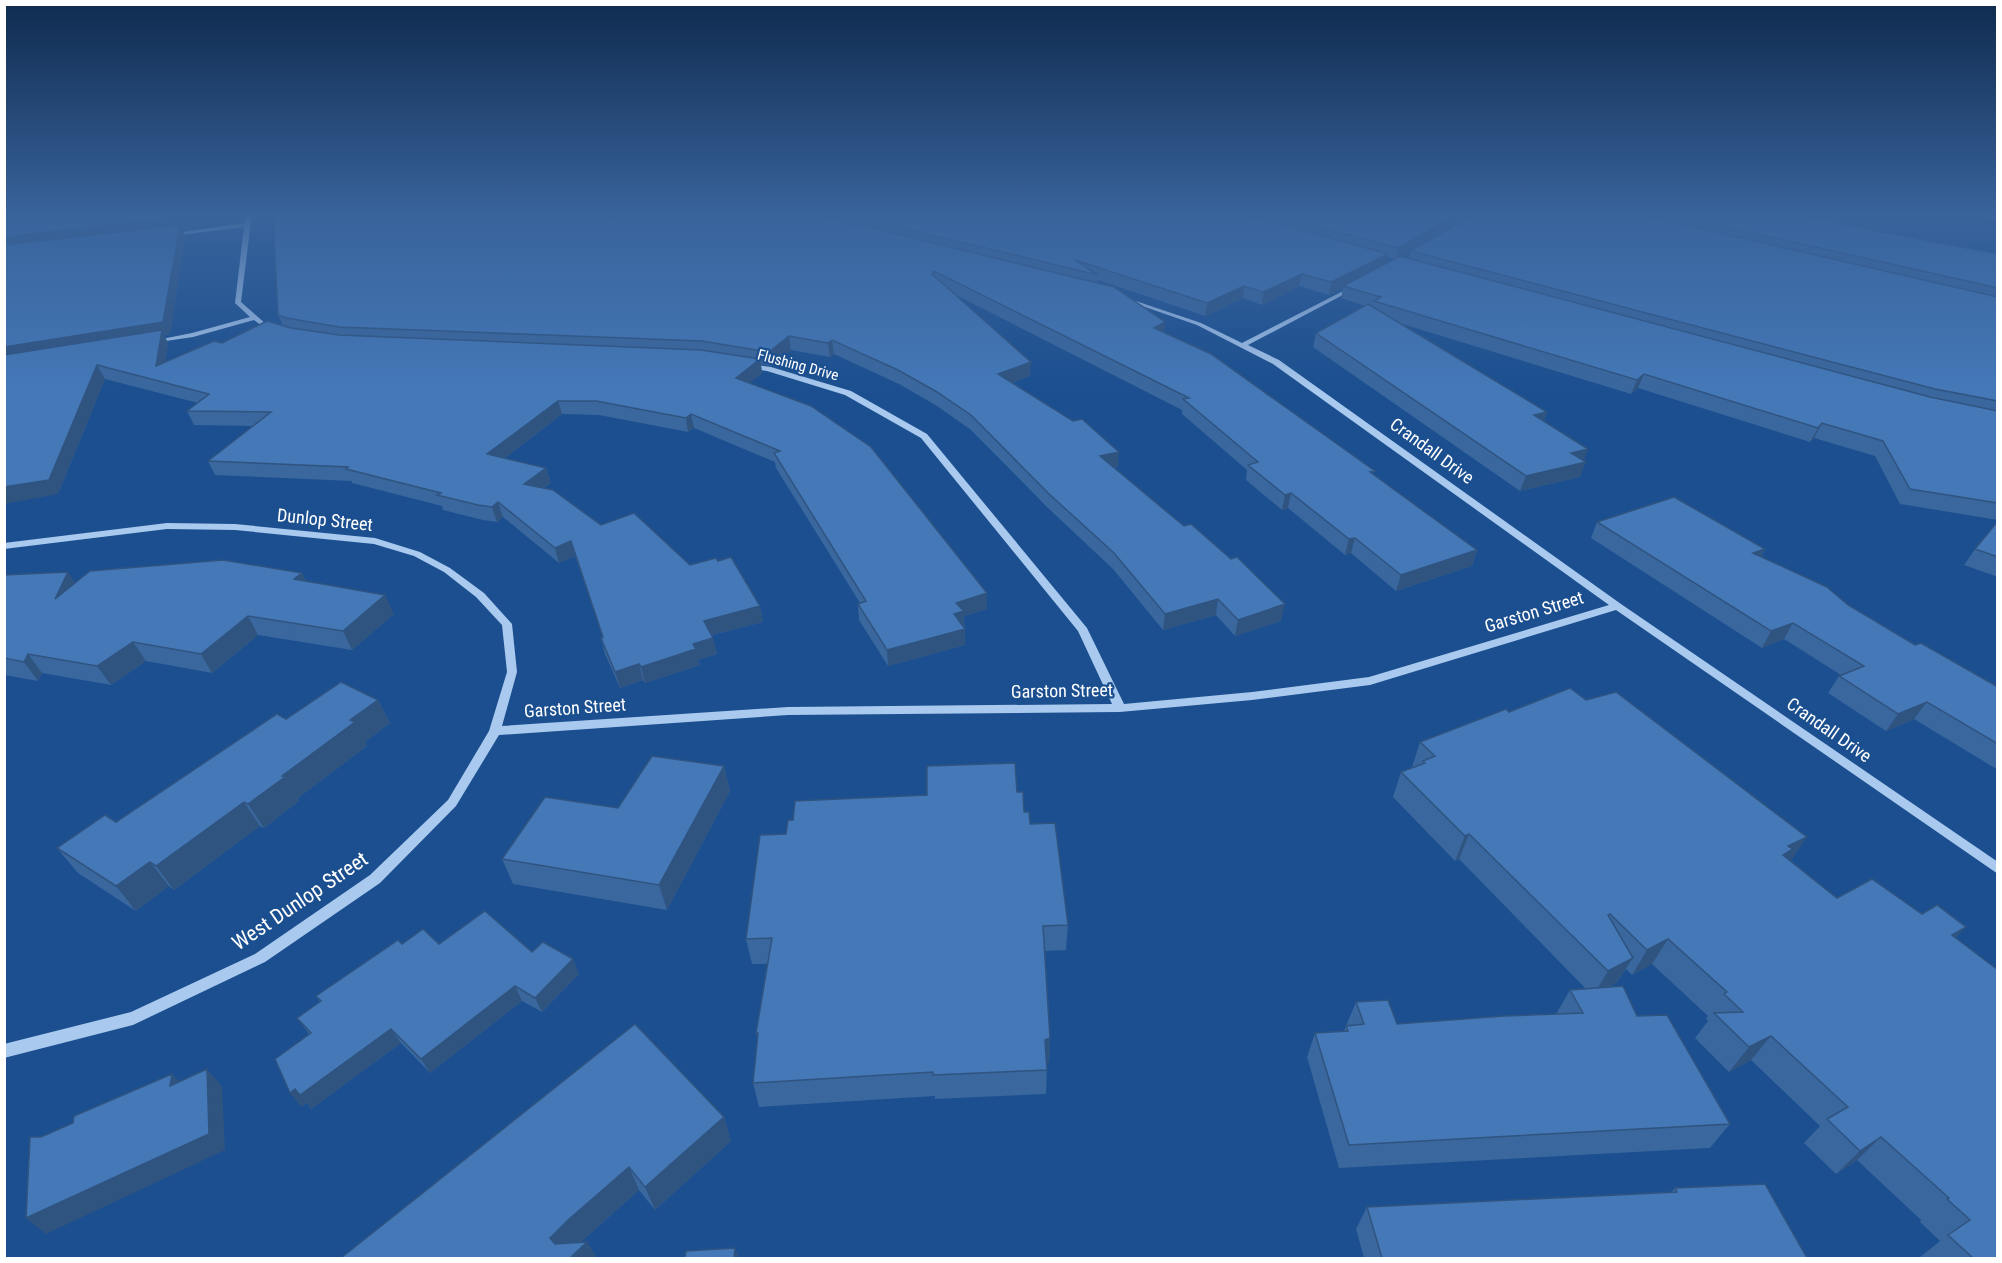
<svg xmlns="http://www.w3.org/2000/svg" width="2002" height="1263" viewBox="0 0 2002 1263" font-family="'Roboto Condensed',sans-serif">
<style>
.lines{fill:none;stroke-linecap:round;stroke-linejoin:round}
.minor{fill:#a9c9ee;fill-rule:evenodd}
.highway{fill:#fff;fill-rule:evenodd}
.wall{fill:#3a679d;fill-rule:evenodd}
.shaded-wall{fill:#305480}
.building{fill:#4478b7;stroke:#305480;stroke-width:1.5}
.labels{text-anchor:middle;stroke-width:4.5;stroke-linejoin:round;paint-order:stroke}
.far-street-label{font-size:15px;fill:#fff;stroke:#1b4f8f}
.street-label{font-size:18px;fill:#fff;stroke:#1b4f8f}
.near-street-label{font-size:21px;fill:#fff;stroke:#1b4f8f}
</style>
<rect width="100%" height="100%" fill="#1b4f8f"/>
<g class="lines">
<!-- minor -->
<path class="minor" d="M246,213H252L241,302L266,324L276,328V330L262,326L254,320L193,337L152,343V341L192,333L250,317L235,303L244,227L172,236L169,234L245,223Z
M1351,287L1356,288L1248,345L1279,360L1621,604L1998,862V874L1616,610L1370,685L1252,700L1120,712L788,715L499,735L456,806L380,883L265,962L133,1025L4,1058V1044L131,1012L255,954L370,875L448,800L489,731L507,672L502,625L476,597L444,572L414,556L374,544L235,530L167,529L4,549V543L167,523L235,524L375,538L420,552L450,568L484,593L512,624L517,672L502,726L788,707L1112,704L1078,631L921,438L845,395L767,371L746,368V364H749L771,367L851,391L927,434L1087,628L1124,704L1252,692L1369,677L1609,605L1273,364L1197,325L1119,298L1124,297L1201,323L1242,343Z"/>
<!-- highway -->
<path class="highway" d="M1980,213H1998V219L1981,215Z"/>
</g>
<!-- wall -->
<path class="wall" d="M4,213H202L188,223L187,227L182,228L185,236L170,334L164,335L168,343L165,362L222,343L283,326L278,315L276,213H1793L1887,233L1998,254V520L1900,504L1875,456L1814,438L1810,442L1638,388L1631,394L1399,323L1547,412L1544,421L1583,460L1580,477L1520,491L1313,347L1316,333L1365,306L1341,298L1343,288L1329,295L1299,286L1262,305L1243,298L1205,316L1098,280V283L1164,333L1374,476L1477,550L1472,566L1396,591L1351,553L1345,555L1288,508L1282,510L1246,480L1247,470L1182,414V410L954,294L1030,376L1012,383L1118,467L1114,468L1281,621L1235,636L1216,615L1163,630L1113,569L1048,508L971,430L937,406L899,384L834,354L830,357L791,350L771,366L761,364L762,373L749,383L987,609L964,616L965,645L888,666L859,620L858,604L860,603L776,468L775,462L694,428L688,432L599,415L562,414L505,458L546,468L551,483L544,488L601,525L690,565L718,561L760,606L763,622L712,635L717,654L698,660L700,665L645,683L643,680L620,688L605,654L601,638L603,637L575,556L559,563L503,517L497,522L483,520L443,510L442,506L352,483V481L215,475L208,461L253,426L194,425L187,411L198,403L105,379L58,494ZM1452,227L1411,251L1409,259L1401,257ZM1387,257L1394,259L1385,264Z
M1998,521V577L1964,565L1975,549Z
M1597,522L1765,549L1761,557L1848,605L1915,645L1998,687V770L1914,719L1886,731L1828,693L1839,676L1841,675L1784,639L1762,648L1591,538Z
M4,575L75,583L306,581L394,614L352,650L258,635L212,673L146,661L111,685L42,673L38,681L4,675Z
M378,700L390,723L365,742L367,746L298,798L299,801L264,828L260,826L174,890L169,886L136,911L78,873L57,848L116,822L286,719Z
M1509,712L1790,861L1837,898L1956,938L1998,1258H1922L1920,1257L1940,1241L1920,1222L1921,1220L1857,1160L1836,1174L1804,1143L1820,1126L1751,1060L1729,1072L1695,1038L1708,1021L1706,1018L1708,1016L1652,964L1632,975L1626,969L1617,982L1609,987L1637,1016L1730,1124L1710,1148L1339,1168L1307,1057L1315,1033L1344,1031L1356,1002L1397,1024L1556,1014L1570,990L1586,989L1459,859L1455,861L1393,797L1401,772L1412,768V767L1420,742Z
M724,766L730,791L667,910L513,884L502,859L618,808Z
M1017,792L1068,925L1066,950L1045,951L1050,1038L1049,1063H1047L1046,1094L935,1099V1096L759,1107L753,1083L758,1040L756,1033L767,964H752L746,939L786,834Z
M402,944H439L532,952L573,959L579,974L542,1012L522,1001L430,1073L401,1043L311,1109L307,1103L301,1107L309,1034L297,1018L320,1002L316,996Z
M724,1117L731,1141L655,1210L639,1190L581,1242L341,1258Z
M1675,1188L1807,1258H1364L1356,1229L1367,1207L1671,1192Z"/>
<!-- shaded-wall -->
<path class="shaded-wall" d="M182,213H202L188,223L187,227L182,228L185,236L170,334L164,335L168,343L163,380L156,366L4,362V237Z
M606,213H638L595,230L591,222L593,218Z
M1459,213H1476L1396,260L1398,248Z
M1388,254L1385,266L1343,286V288L1329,295L1331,282Z
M1302,274L1299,286L1262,305L1263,292Z
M1244,286L1243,298L1205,316L1207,303Z
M1165,322L1164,336L1154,328Z
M789,336L791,350L771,366L769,352Z
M832,340L834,354L830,357L828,343Z
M760,359L762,373L739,392L736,378Z
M1031,362L1030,376L998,388V374Z
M97,365L105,379L58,494L4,504V487Z
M1644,374L1638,388L1631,394L1637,380Z
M558,401L562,414L492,468L487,454Z
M1547,412L1542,427L1534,415Z
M691,414L694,428L688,432L686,418Z
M1822,423L1814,438L1810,442L1818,428Z
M1588,449L1583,463L1586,462L1580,477L1520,491L1526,476L1571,453Z
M1119,452L1118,467L1100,471V456Z
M546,468L551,483L529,499L524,484Z
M1291,493L1288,508L1282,510L1285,495Z
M498,502L503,517L497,522L492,507Z
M1355,538L1351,553L1345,555L1349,539Z
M571,541L575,556L559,563L555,548Z
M1765,549L1756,565L1753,553Z
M1477,550L1472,566L1396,591L1401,575Z
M68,572L80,590L55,599Z
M302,573L311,591L294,579Z
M987,593V609L964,616V627L954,614L956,603Z
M385,595L394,614L352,650L343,631Z
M1218,599L1216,615L1163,630L1165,614Z
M1285,604L1281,621L1235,636L1238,620Z
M760,606L763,622L707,636L704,621Z
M248,616L258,635L212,673L201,654Z
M1793,623L1784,639L1762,648L1771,631Z
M965,629V645L888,666L887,650Z
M713,638L717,654L698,660L700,665L645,683L641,667L693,644Z
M133,642L146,661L111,685L97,666Z
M28,654L42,673L38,681L24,662Z
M639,664L643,680L620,688L615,672Z
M378,700L390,723L365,742L367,746L298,798L299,801L264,828L248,804L350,720Z
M1927,702L1914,719L1886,731L1898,714Z
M724,766L730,791L667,910L659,885Z
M244,802L260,826L174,890L156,866Z
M1469,834L1459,859L1455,861L1465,836Z
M1807,837L1790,862L1765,880L1788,846Z
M150,862L169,886L136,911L116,886Z
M1966,927L1943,952L1952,935Z
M1668,939L1652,964L1632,975L1647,950Z
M1633,958L1617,982L1593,996L1608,971Z
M573,959L579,974L542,1012L535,998Z
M515,986L522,1001L430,1073L421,1059Z
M391,1029L401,1043L311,1109L307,1103L301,1107L290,1093Z
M1771,1036L1751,1060L1729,1072L1749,1047Z
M1050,1038L1049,1063L1044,1064L1045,1040Z
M207,1069L222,1086L225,1150L46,1234L26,1218Z
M172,1074L187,1090L170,1086Z
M724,1117L731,1141L655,1210L645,1187Z
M1881,1137L1857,1160L1836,1174L1860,1151Z
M629,1167L639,1190L581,1242L565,1258L550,1238L568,1220Z
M587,1242L597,1258H570Z
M735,1248L738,1255V1258H734Z"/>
<!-- building -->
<path class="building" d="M4,213H182V216L4,237Z
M276,213H606L593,218L591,222L599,224L626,213H810L1114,287L1165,322L1154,328L1211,354L1375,471L1370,472L1477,550L1401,575L1355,538L1349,539L1291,493L1285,495L1248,465L1258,462L1183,399L1189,398L934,271L932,274L1031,362L998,374L1073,421L1082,419L1119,452L1100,456L1184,526L1191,524L1231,559L1237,557L1285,604L1238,620L1218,599L1165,614L1114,553L1048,493L971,415L937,392L898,370L832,340L828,343L789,336L769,352L702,341L339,327L287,318L278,315L274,234Z
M840,213H1240L1388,254L1331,282L1302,274L1263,292L1244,286L1207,303L1075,260L1098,275Z
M1268,213H1459L1398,248Z
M1476,213H1633L1998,297V401L1935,389L1411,251Z
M1665,213H1793L1887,233L1998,254V288Z
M180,225L163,322L4,347V245Z
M1400,256L1930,397L1998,411V503L1910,489L1883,441L1822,423L1818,428L1644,374L1637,380L1374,301L1381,297L1343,286Z
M1368,304L1547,412L1534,415L1588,449L1571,453L1586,462L1526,476L1316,333Z
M267,321L291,328L339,335L701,350L760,359L736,378L811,406L871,447L987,593L956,603L964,611L954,614L965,629L887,650L858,604L866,601L774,453L780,451L691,414L686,418L596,401H558L487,454L546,468L524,484L553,490L601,525L634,513L690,565L716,558L718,561L731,557L760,606L704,621L713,638L693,644L696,649L641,667L639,664L615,672L601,638L603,637L571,541L555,548L498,502L492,507L478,505L437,495L441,493L346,469L348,467L208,461L271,412L187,411L209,394L97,365L49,480L4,487V355L162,330L156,366L214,341L222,343Z
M1674,497L1765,549L1753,553L1827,587L1848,605L1915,645L1921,643L1998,687V744L1927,702L1898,714L1839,676L1864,666L1793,623L1771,631L1597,522Z
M1998,521V557L1975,549Z
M223,560L302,573L294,579L385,595L343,631L248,616L201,654L133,642L97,666L28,654L24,662L4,658V575L68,572L55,599L90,571Z
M341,682L378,700L350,720L355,722L282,776L285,777L248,804L244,802L156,866L150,862L116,886L57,848L105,815L116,822L277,714L286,719Z
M1570,688L1586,700L1616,692L1807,837L1788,846L1793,849L1783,855L1837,898L1872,879L1922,914L1937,905L1966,927L1952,935L1998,970V1258H1973L1948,1235L1970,1220L1947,1199L1949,1198L1881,1137L1860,1151L1827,1119L1848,1107L1771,1036L1749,1047L1714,1013L1743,1012L1724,994L1727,992L1668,939L1647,950L1610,914L1608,915L1633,958L1608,971L1469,834L1465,836L1401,772L1425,763L1423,761L1435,756L1420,742L1506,709L1509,712Z
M652,756L724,766L659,885L502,859L545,797L618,808Z
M1015,763L1017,792H1023L1024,812H1029L1030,824L1055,823L1068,925L1043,926L1050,1038L1045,1040L1047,1070L933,1075V1072L753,1083L758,1033H756L772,938L746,939L760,835L786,834L788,820H793L795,801L927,795V766Z
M485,911L532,952L543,942L573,959L535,998L515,986L421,1059L391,1029L300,1095L295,1089L290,1093L275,1059L311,1033L297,1018L321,1001L316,996L398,940L402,944L423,929L439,944Z
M1623,986L1637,1016L1667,1015L1730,1124L1349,1145L1315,1033L1348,1031L1346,1026L1364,1024L1356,1002L1388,1000L1397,1024L1504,1016L1583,1013L1570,990Z
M635,1024L724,1117L645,1187L629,1167L568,1220L550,1238L555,1244L587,1242L570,1258H341Z
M207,1069L209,1134L26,1218L30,1137H41L73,1123L74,1116L172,1074L170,1086Z
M1765,1184L1807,1258H1382L1367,1207L1677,1192L1675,1188Z
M735,1248L734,1258H685L686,1251Z"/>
<!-- sky -->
<linearGradient id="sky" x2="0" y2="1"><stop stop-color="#0f2b4f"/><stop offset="0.55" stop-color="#39639b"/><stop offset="1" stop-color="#39639b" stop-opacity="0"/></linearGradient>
<rect width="2002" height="390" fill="url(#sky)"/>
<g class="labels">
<!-- far-street labels -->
<g class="far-street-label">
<text transform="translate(798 365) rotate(15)" y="5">Flushing Drive</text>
</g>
<!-- street labels -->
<g class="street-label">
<text transform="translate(1432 451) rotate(36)" y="6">Crandall Drive</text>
<text transform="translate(325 520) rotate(6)" y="6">Dunlop Street</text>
<text transform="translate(1534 612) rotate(-17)" y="6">Garston Street</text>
<text transform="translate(1062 691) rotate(-1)" y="6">Garston Street</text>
<text transform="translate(575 708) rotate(-4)" y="6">Garston Street</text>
<text transform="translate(1829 730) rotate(35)" y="6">Crandall Drive</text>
</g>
<!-- near-street labels -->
<g class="near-street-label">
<text transform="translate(300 901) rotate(-34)" y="7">West Dunlop Street</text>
</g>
</g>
<!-- border -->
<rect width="2002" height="1263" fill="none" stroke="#ffffff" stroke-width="12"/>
</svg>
